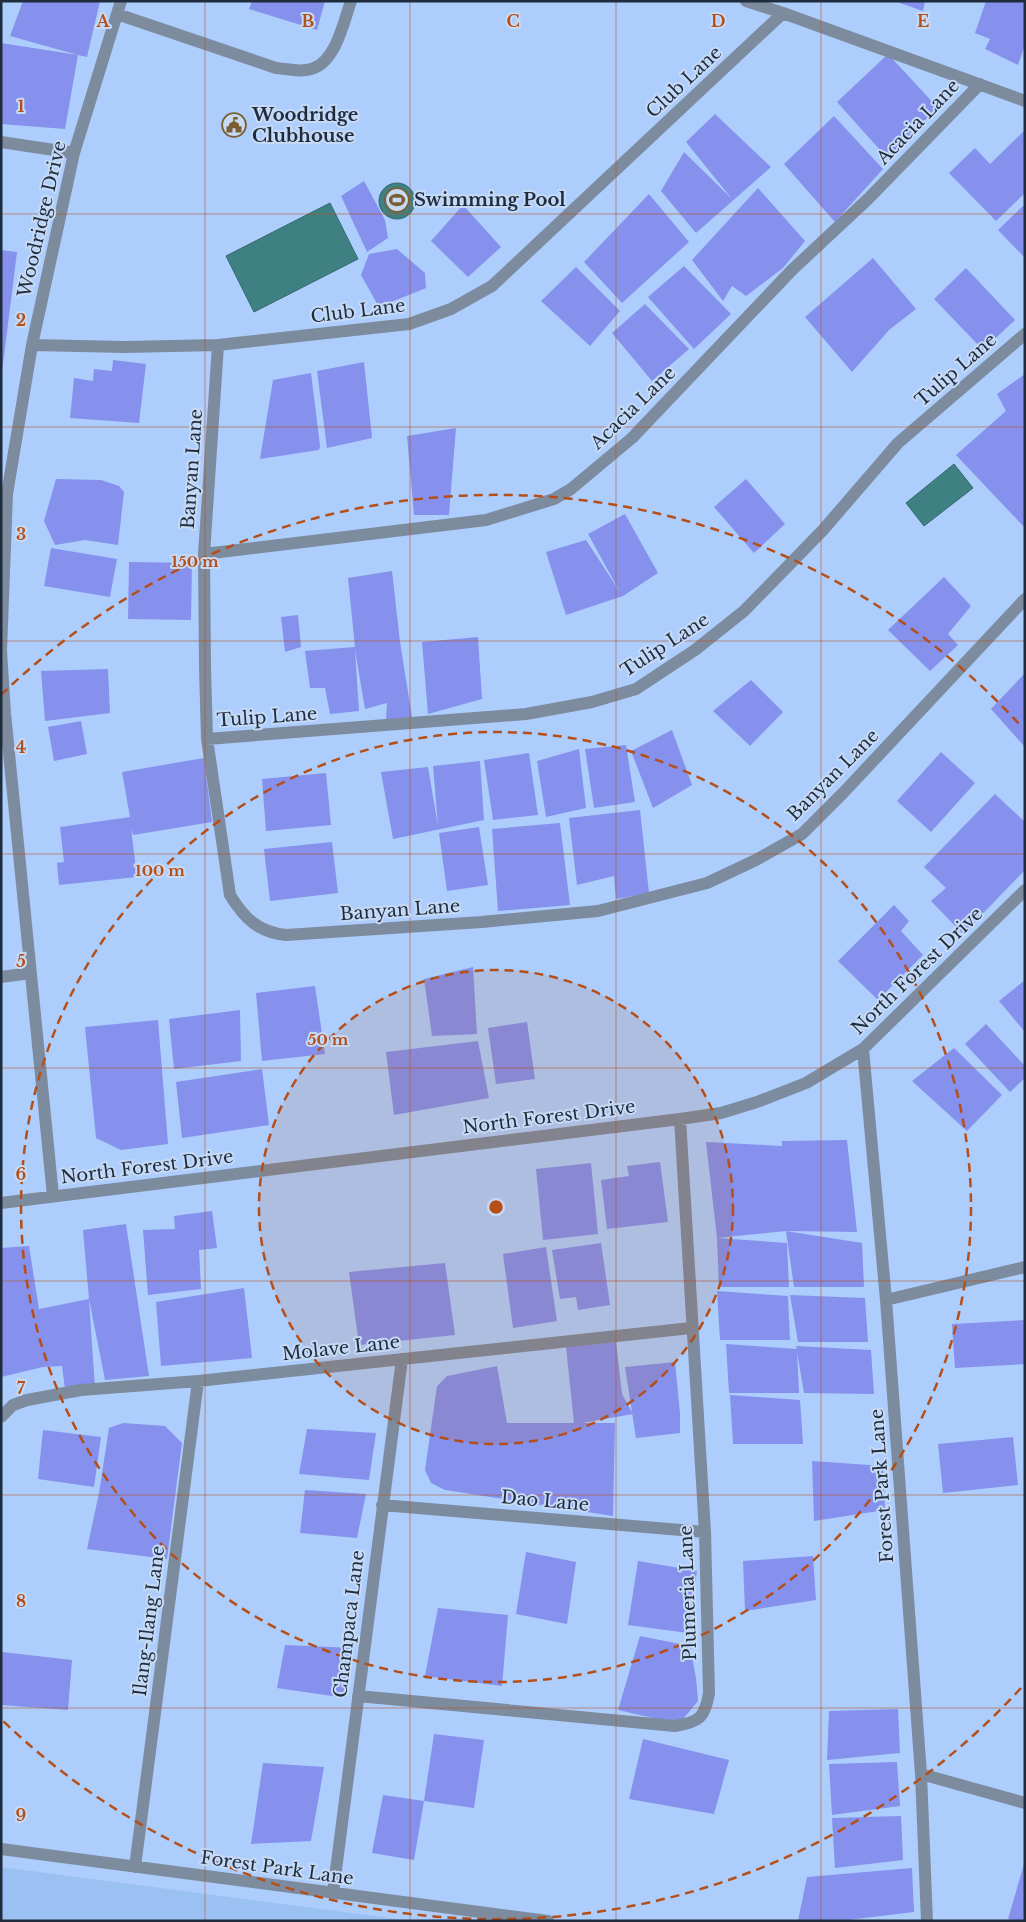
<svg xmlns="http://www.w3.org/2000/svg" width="1026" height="1922" viewBox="0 0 1026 1922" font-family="'Libre Baskerville',serif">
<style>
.built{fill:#9bc1f3}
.water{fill:#3f8182;stroke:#35686d}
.building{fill:#8591ec}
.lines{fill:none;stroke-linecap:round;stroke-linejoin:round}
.minor{stroke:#7d8b9e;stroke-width:12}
.grid{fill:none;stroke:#b64e18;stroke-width:1;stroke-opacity:0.55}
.ring{fill:none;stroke:#b64e18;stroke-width:2.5;stroke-dasharray:9 6}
.labels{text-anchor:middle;stroke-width:4;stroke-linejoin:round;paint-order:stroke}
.street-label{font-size:18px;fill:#1f2c3d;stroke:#c6daf6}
.poi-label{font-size:18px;font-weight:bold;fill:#1f2c3d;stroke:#c6daf6;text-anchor:start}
.grid-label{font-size:16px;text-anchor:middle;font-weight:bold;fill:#b64e18;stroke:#c6daf6;stroke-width:4;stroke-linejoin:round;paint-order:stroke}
.centre{fill:#b64e18;stroke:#c6daf6;stroke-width:2.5}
.ring-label{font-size:15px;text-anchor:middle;font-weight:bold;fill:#b64e18;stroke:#c6daf6;stroke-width:4;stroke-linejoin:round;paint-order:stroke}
</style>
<rect width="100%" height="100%" fill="#adcefc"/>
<!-- built -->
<path class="built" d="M1,1867L412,1921H1Z"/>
<!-- water -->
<path class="water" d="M379 201a18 18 0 1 1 36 0a18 18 0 1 1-36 0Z
M330,203L358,259L254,312L226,256Z
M954,464L973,488L924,526L906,503Z"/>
<!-- building -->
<path class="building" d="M23,1H100L87,57L78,55L65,129L1,124V43L78,55L10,36Z
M252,1H325L317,30L249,9Z
M894,1H925L923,11Z
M986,1H1025V45L1018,65L985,49L990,39L975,33Z
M888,54L937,107L889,160L837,102Z
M715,114L771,167L696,233L661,191L684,152L732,199L686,142Z
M834,116L883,169L835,222L784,164Z
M1025,130V193L996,221L949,173L975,148L990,164Z
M364,181L385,220L388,238L367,252L341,196Z
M758,188L805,241L783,268L746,296L732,286L723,301L692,260Z
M649,194L689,242L622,303L584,262Z
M1025,204V258L998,230Z
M463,205L501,247L468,277L431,241Z
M397,249L425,273L426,288L379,307L361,275L369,254Z
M1,250L17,252L2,372H1Z
M873,258L916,309L889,330L852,372L805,317Z
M684,266L731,314L694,349L648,297Z
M576,267L620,311L590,346L541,301Z
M966,268L1015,320L983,350L934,299Z
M645,304L689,349L652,381L612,333Z
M113,360L146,364L139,423L70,418L74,378L93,381L94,369L112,371Z
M364,362L372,438L327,448L317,371Z
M311,373L320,446L319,450L260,459L273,380Z
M1025,374V528L956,455L1006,411L997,394Z
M456,428L449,515H414L407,436Z
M56,479L101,480L119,486L124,492L118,545L85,540L55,545L44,521Z
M746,479L785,524L754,553L714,507Z
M625,514L658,573L623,596L566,615L546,552L586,540L620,592L588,534Z
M51,548L117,559L110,597L44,586Z
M129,562L192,563L191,620L128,619Z
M392,571L400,642L412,717L386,721L387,703L365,709L355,650L359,711L330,714L325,688H310L305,651L355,647L348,578Z
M944,577L971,606L948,634L958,645L930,671L888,630Z
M298,615L301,647L285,652L281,617Z
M478,637L482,699L428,714L422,642Z
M108,669L110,713L45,721L41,671Z
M1025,673V747L991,709Z
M751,680L783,712L750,746L713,711Z
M81,721L87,754L54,761L48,727Z
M672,730L692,785L653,808L631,751Z
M626,745L635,802L594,808L585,749Z
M579,749L586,808L546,817L537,761Z
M941,752L975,783L931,832L897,801Z
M529,753L538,815L493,820L484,760Z
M204,758L212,822L133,835L131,828L137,877L59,885L57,863L64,862L60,827L130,817L122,772Z
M480,761L484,820L393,839L381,772L428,767L438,826L433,766Z
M326,773L331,825L266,831L262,779Z
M995,794L1025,822V870L963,934L931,901L946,888L924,867Z
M640,810L649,893L616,899L614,876L577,885L569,818Z
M560,823L570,905L498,911L492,829Z
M479,827L488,885L447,891L439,833Z
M332,842L338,893L270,901L264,849Z
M894,905L909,921L901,931L923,955L878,1000L838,961Z
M473,967L477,1034L432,1036L424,979Z
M1025,980V1032L999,1001Z
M315,986L325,1054L262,1061L256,993Z
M240,1010L241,1061L174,1069L169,1019Z
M158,1020L168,1144L121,1150L96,1138L85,1027Z
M527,1022L535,1079L496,1084L488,1028Z
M986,1024L1025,1066V1078L1010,1092L965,1044Z
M478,1041L489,1098L394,1115L386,1052Z
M954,1048L1002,1095L967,1131L912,1081Z
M262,1069L269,1125L182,1138L176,1082Z
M847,1140L857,1232L786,1231L862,1243L864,1287H794L786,1231L717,1238L706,1142L782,1146V1153V1141Z
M660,1162L668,1222L607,1229L601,1180L629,1176L627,1166Z
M591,1163L598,1234L543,1240L536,1169Z
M212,1211L217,1248L199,1250L201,1289L148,1295L143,1230L175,1229L174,1216Z
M126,1224L149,1376L105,1380L89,1299L83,1230Z
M717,1238L787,1243L789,1287H719Z
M601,1243L610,1305L578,1310L576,1297L560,1299L552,1250Z
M29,1246L39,1309L89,1299L95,1388L65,1389L62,1366L43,1367L1,1377V1248Z
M546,1247L557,1321L513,1328L503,1254Z
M445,1263L455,1335L359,1345L349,1272Z
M244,1288L252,1358L161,1366L156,1302Z
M717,1291L788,1296L790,1340H720Z
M790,1295L865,1298L868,1342H798Z
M1025,1320V1364L955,1368L952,1324Z
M616,1342L622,1394L633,1414L582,1423H615L613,1516L445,1490L431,1483L425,1470L437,1386L447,1376L497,1366L507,1423H574L566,1347Z
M726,1344L797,1349L796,1346L871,1350L874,1394L804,1393L797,1352L799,1393H729Z
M675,1362L680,1414V1433L636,1438L625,1367Z
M730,1395L800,1400L803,1444H733Z
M123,1423L165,1426L182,1443L167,1559L87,1549L99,1493L109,1428Z
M307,1429L376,1433L369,1480L299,1474Z
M43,1430L101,1437L94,1487L38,1479Z
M1013,1437L1018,1485L943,1493L938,1444Z
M812,1461L883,1466L885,1510L814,1521Z
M305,1490L366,1494L357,1538L300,1533Z
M526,1552L576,1562L567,1624L516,1614Z
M813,1556L816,1600L745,1611L743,1561Z
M638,1561L697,1571L688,1633L628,1625Z
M438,1608L508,1615L502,1686L425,1676Z
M640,1636L690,1646L696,1678L698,1701L679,1724L618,1710Z
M285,1645L354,1648L346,1698L277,1688Z
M2,1652L72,1660L68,1710L1,1705Z
M898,1709L900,1753L827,1760L829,1711Z
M434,1734L484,1740L474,1808L424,1801L414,1860L372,1853L383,1795L424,1801Z
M643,1739L729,1760L714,1814L629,1799Z
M897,1762L900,1806L832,1815L829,1764Z
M263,1763L324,1767L311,1841L251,1844Z
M901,1816L903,1860L835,1868L832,1818Z
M1024,1864L1025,1921H1018L1008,1919Z
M912,1868L914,1912L839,1921H798L807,1877Z"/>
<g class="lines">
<!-- minor -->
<path class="minor" d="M746,1L783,13L1025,101
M117,14L276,68C288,69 302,73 314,68C336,60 344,21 351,1
M1,142L74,153
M32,345L125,347L218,345L409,324L451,309L492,286L783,13
M218,345L204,554L205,666L207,739L230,895C244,918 258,932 286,935L482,922L598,911L707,883L756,860L802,834L844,792L1025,599
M204,554L486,520L554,499L571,489L632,438L792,270L868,199L980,84
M207,739L526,714L592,702L636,689L695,650L744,611L823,530L898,443L1025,334
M1,977L31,973
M863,1049L886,1300L921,1774L927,1921
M53,1196L5,713L1,651L7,494L32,345L74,153L121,1
M1,1203L680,1119L721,1113L757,1102L806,1083L863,1049L1025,890
M886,1300L1025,1267
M1,1417L13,1405L27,1400L81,1390L198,1381L691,1328
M382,1505L705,1532
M358,1696L675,1726C699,1722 705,1718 709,1693L705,1532L680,1119
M921,1774L1025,1803
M1,1849L548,1921
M135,1867L198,1381
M333,1893L402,1359"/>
</g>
<!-- grid -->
<path class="grid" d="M205,1V1921M410,1V1921M616,1V1921M821,1V1921M1,214H1025M1,427H1025M1,641H1025M1,854H1025M1,1068H1025M1,1281H1025M1,1495H1025M1,1708H1025"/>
<!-- distance rings -->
<circle cx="496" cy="1207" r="237" fill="#b64e18" fill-opacity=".12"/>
<g class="ring">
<circle cx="496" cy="1207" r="237"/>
<circle cx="496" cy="1207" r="475"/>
<path d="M1021 1688A712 712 0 0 1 1 1719M1 695A712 712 0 0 1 1021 726"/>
</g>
<!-- icons -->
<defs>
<g id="civic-ring" transform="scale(1.25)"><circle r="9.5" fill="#c6daf6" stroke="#7b5e31" stroke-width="1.5"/><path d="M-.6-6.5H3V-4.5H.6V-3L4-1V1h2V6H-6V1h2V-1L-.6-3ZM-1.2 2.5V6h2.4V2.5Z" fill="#7b5e31"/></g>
<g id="stadium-ring" transform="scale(1.25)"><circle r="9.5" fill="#c6daf6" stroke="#7b5e31" stroke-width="1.5"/><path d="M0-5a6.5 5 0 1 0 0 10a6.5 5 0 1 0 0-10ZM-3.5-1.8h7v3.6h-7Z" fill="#7b5e31"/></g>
</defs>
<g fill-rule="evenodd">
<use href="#civic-ring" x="234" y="125"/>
<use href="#stadium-ring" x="397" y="200"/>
</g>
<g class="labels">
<!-- street labels -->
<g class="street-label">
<text transform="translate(684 82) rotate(-43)" y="6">Club Lane</text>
<text transform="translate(918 122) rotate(-46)" y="6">Acacia Lane</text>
<text transform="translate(42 219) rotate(-77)" y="6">Woodridge Drive</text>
<text transform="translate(358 311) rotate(-7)" y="6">Club Lane</text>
<text transform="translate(956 370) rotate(-41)" y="6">Tulip Lane</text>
<text transform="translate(633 408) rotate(-44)" y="6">Acacia Lane</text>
<text transform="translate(192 469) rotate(-86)" y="6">Banyan Lane</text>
<text transform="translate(665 645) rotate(-33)" y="6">Tulip Lane</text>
<text transform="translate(267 717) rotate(-4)" y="6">Tulip Lane</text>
<text transform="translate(833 775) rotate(-45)" y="6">Banyan Lane</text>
<text transform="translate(400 910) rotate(-4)" y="6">Banyan Lane</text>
<text transform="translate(917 971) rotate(-44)" y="6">North Forest Drive</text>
<text transform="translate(549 1117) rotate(-7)" y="6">North Forest Drive</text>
<text transform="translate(147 1167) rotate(-7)" y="6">North Forest Drive</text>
<text transform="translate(341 1348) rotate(-6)" y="6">Molave Lane</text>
<text transform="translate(882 1486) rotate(-94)" y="6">Forest Park Lane</text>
<text transform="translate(545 1501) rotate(5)" y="6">Dao Lane</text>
<text transform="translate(688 1593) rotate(-92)" y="6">Plumeria Lane</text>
<text transform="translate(149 1621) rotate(-83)" y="6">Ilang-Ilang Lane</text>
<text transform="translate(349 1624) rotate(-83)" y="6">Champaca Lane</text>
<text transform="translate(277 1868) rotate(8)" y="6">Forest Park Lane</text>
</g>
<!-- poi labels -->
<g class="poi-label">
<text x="252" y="121">Woodridge<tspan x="252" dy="21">Clubhouse</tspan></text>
<text x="414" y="206">Swimming Pool</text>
</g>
</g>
<g class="grid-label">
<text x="103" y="27">A</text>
<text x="308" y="27">B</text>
<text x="513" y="27">C</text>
<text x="718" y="27">D</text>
<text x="923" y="27">E</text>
<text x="21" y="112">1</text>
<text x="21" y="326">2</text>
<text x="21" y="540">3</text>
<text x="21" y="753">4</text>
<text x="21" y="967">5</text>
<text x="21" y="1180">6</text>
<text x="21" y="1394">7</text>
<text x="21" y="1607">8</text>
<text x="21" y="1821">9</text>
</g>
<circle cx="496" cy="1207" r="8" class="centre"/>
<g class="ring-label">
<text x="195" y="567">150 m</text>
<text x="160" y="876">100 m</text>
<text x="328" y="1045">50 m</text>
</g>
<!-- border -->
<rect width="1026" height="1922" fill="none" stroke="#1f2c3d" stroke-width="5"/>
</svg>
